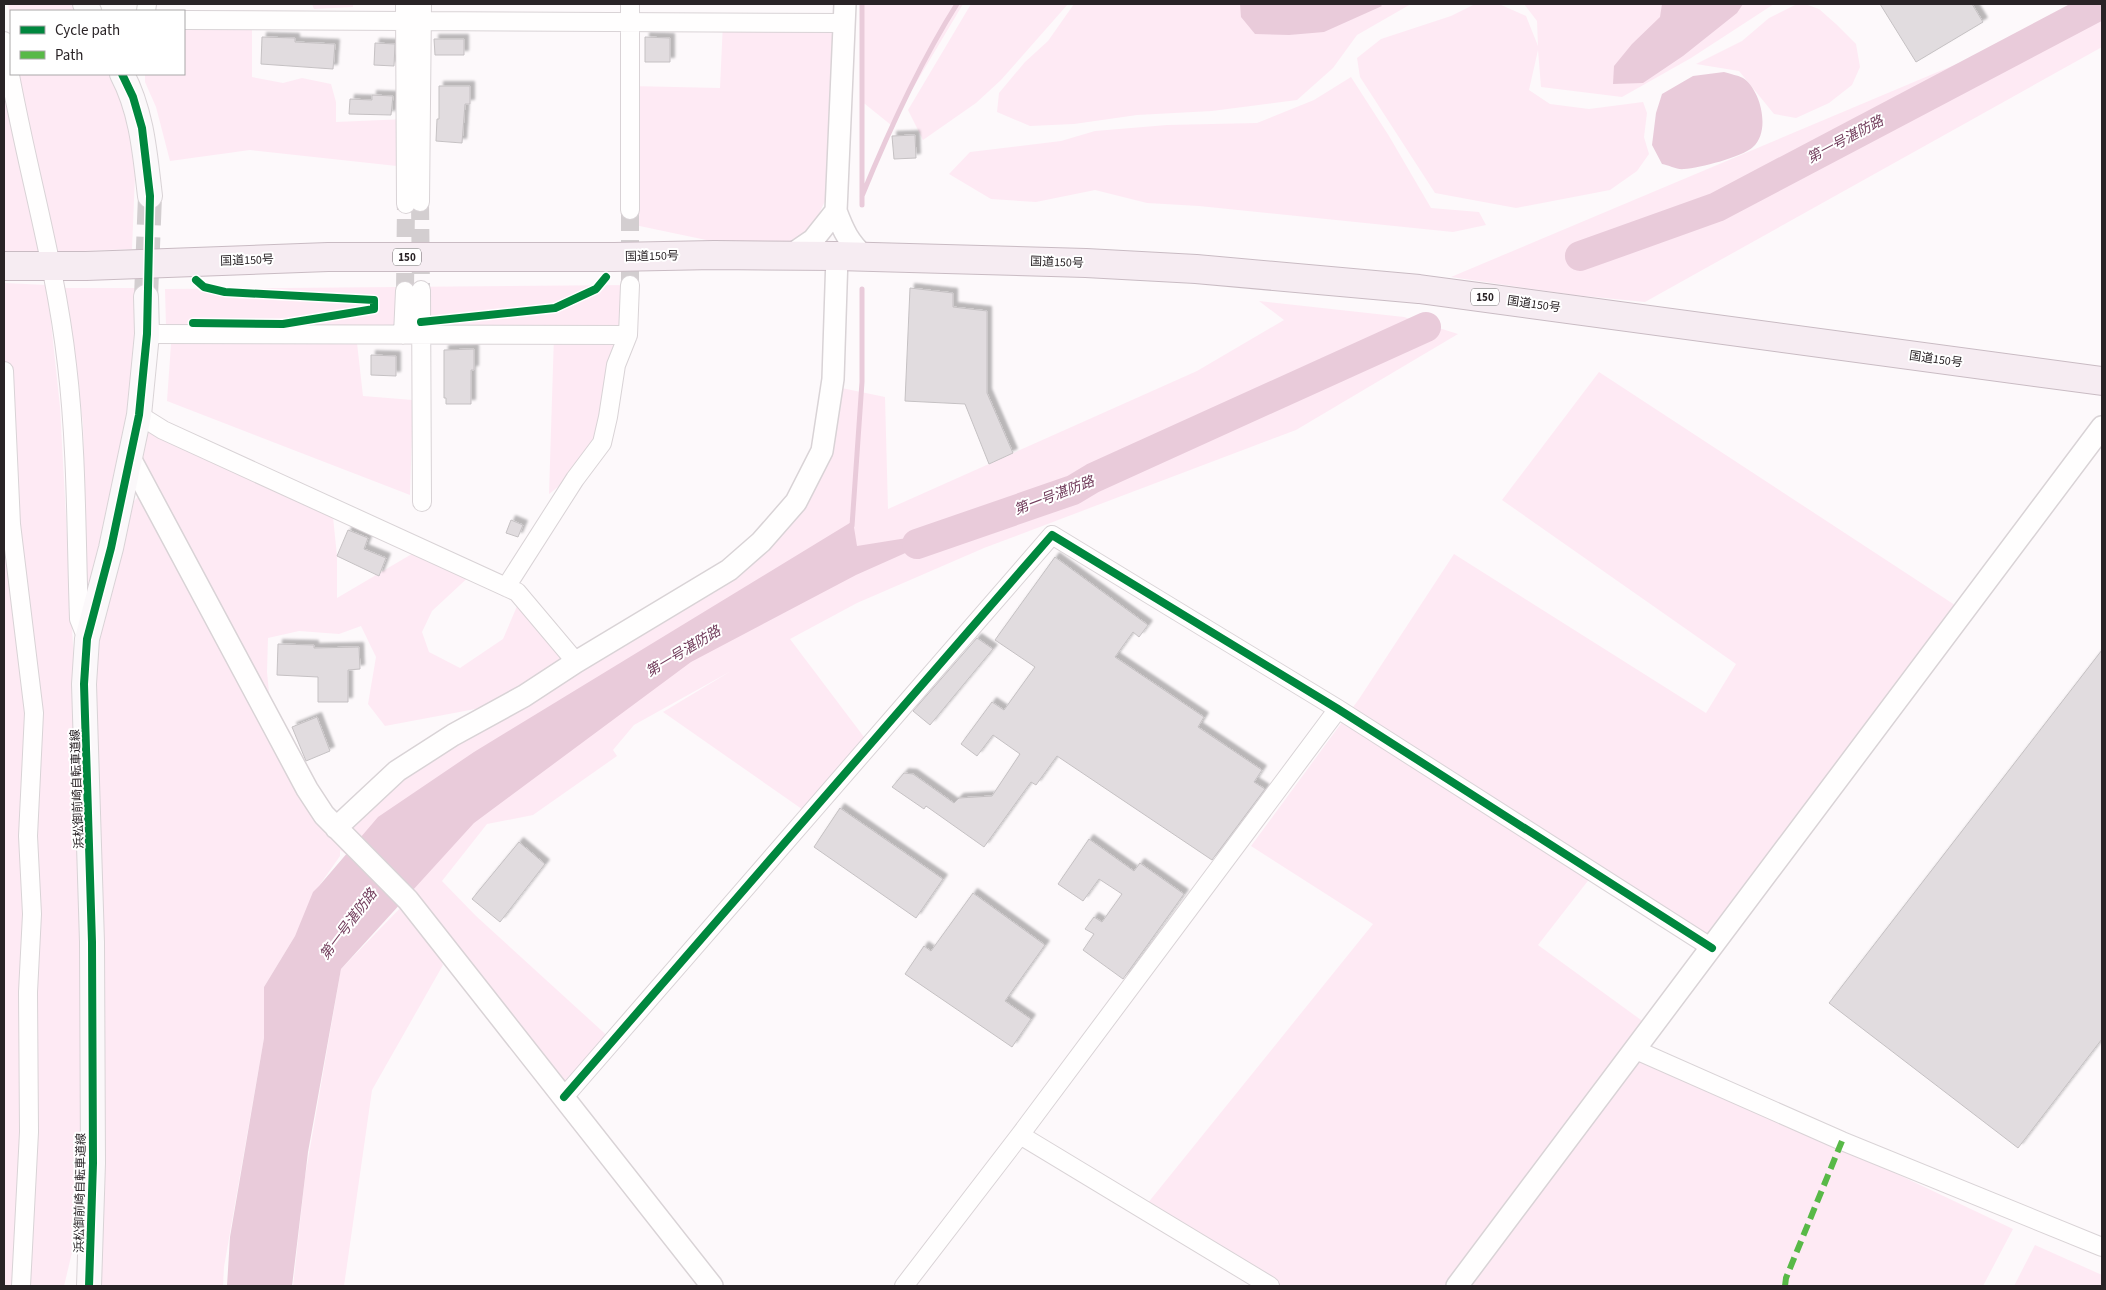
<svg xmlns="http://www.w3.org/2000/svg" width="2106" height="1290" viewBox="0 0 2106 1290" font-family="'Source Sans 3','Noto Sans JP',sans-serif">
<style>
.green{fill:#feeaf4}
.water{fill:#e9cbda}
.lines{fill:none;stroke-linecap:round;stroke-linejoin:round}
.stream{stroke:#e9cbda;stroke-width:5}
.river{stroke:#e9cbda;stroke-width:30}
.building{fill:#e1dcdf;stroke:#c5c1c3;filter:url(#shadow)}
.minor-tunnel{stroke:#d3ced0;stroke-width:18;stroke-dasharray:18 9;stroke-linecap:butt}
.secondary-tunnel{stroke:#d3ced0;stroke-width:24;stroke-dasharray:24 12;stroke-linecap:butt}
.minor-casing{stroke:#d9d3d6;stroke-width:20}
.tertiary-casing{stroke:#d9d3d6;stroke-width:24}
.secondary-casing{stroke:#d9d3d6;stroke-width:26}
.trunk-casing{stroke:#c9bbc3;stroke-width:30}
.minor{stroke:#fffefe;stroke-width:18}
.tertiary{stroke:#fffefe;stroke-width:21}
.secondary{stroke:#fbf8fa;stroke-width:24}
.trunk{stroke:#f6ecf2;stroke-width:28}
.quiet{stroke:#58b947;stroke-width:6;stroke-dasharray:12 6;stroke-linecap:butt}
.cycleway-casing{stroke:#fff;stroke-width:11}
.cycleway{stroke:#00873e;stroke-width:8}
.labels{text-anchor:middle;stroke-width:4;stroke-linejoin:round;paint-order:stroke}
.shield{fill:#fff;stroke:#696567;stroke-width:1}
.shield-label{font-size:11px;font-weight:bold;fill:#292326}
.street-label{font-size:12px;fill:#292326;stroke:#fff}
.water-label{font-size:14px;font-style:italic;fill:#723d5c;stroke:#fff}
</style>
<defs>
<filter id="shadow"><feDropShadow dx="4.5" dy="-4.5" stdDeviation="1" flood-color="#0004"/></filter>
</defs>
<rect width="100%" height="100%" fill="#fdf9fb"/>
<!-- green -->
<path class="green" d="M8,4H75L79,11H11V26Z
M312,4H353V7L314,9Z
M861,4H963L891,125L860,100Z
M971,4H1068L1001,80L976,103L923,140L908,110Z
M1074,4H1411L1357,35L1333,68L1297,100L1212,111L1137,115L1074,124L1030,126L997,112L999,93L1025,62L1048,41Z
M1475,4H1499L1526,16L1538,46L1537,21L1524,4H1774L1691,58L1622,97L1541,87L1538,50L1529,90L1550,104L1589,109L1643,102L1647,113L1644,137L1649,154L1637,171L1610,190L1516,208L1435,193L1360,77L1357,58L1381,39L1451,16Z
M1797,4H1805L1819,9L1836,24L1856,44L1860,67L1852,85L1829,103L1796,118L1774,114L1739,71L1696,64L1742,41L1769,18Z
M2072,4H2102V47L1645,302L1574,295L1451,277L1978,55Z
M184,20H252V77L283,83L302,78L331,84L336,102V122L406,119V167L250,150L170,161L156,107L145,82V74H184Z
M723,22L838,23L828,195L814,224L793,242H770L711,241L630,224L636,192L630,86L720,88Z
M18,74H113L118,84L136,151L132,249L58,252Z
M1351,77L1389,136L1431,208L1479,212L1486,225L1453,232L1199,206L1147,203L1095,190L1036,202L991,199L949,174L970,152L1061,141L1095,131L1167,125L1257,123L1314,100Z
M4,82L40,255H4Z
M4,283L47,285L60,407L75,682L93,1143L97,1010L92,669L129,507L142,492V500L307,789L336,828L338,844L339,831L402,770L513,702L385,726L368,704L376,657L361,626L339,634L299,631L268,638L267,672L272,722L136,470L146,419L332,507L337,556V598L422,548L474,572L432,611L422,632L429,652L460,668L503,639L521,597L570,655L545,682L526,694L615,645L762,546L801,491L832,386L885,397L888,509L1197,371L1284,320L1259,301L1404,317L1458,334L1296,430L984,548L857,603L790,639L870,745L809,814L663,712L731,671L634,725L613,750L617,756L533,815L487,824L442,881L476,916L613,1041L564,1097L420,916L443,965L372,1090L344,1286H293L305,1177L341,969L408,900L340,850V856L319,886L295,936L264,987V1038L224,1267L223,1286H88L92,1169L64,1286H4Z
M630,285L602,443L584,467L549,494L554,335L166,326L165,289Z
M65,288H140L132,393L87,599L83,424Z
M357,343L363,396L413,400L410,495L167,401L171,344Z
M1599,372L1964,611L1712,948L1594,873L1538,945L1652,1028L1636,1050L2013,1229L1983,1286H1270L1143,1209L1373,924L1251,846L1359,699L1454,554L1706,713L1736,664L1502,500Z
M2035,1245L2102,1275V1286H2014Z"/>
<!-- water -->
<path class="water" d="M1240,4H1380L1382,6L1324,32L1289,35L1255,34L1241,17Z
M1662,4H1743L1737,13L1683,56L1643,83L1613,84L1614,66L1632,44L1660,17Z
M1724,72C1730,74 1737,75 1743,78C1761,90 1771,131 1753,147C1742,157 1700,168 1684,169C1677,170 1669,165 1662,164L1652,145L1656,113L1662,94L1693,76Z
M853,521L857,546L957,530L856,575L691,662L474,823L341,969L308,1152L292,1286H227L230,1237L264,1038V987L295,936L313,892L319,886L378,817L474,752Z"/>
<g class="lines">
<!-- stream -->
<path class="stream" d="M862,196C889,130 919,64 957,4
M862,205V4
M852,526L862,382V289"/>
<!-- river -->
<path class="river" d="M1580,256L1717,207L2102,4
M917,544L1073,490L1093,478L1426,327"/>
</g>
<!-- building -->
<path class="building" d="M1880,4H1972L1983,22L1916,62Z
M262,37L295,38V42L335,44L333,69L261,64Z
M645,37L670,38V62H645Z
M434,39H464V55H435Z
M375,43L395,44L394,66L374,65Z
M439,86H470V104H465L462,143L436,141L437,119H439Z
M372,95L393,96L391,115L349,114L350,99L372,100Z
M915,135L916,158L894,159L892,136Z
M910,288L953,293V307L987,311V393L1013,453L989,464L965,404L905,401Z
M474,349V370H471V404H446V398H444V350Z
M371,355L396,356V376L371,375Z
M511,520L523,525L518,537L506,533Z
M348,530L368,538L364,549L386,558L379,576L337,556Z
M1055,557L1148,625L1139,637L1133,632L1115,657L1204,717L1198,727L1262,770L1254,782L1265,789L1212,860L1057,756L1036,785L1031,782L984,847L926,806L924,809L892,787L904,773L913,774L954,803L959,798L992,796L1020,754L993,735L977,756L961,744L992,702L1004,710L1035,667L995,640Z
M977,638L993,649L930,725L913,711Z
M278,644L314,645V648L359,647L360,669L348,670V702H318V677L277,675Z
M2102,650V1039L2018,1148L1829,1003Z
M317,717L330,751L306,761L292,727Z
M840,808L943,879L916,918L814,847Z
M1089,839L1134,871L1140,863L1184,894L1123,979L1083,950L1094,934L1085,929L1094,917L1102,922L1122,894L1099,879L1083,901L1058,884Z
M519,842L545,864L500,922L472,899Z
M973,893L1045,945L1005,1001L1031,1019L1012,1047L905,974L924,946L931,951Z"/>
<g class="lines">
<!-- minor-tunnel -->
<path class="minor-tunnel" d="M420,202L421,290
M630,285V210
M405,291L406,204"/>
<!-- secondary-tunnel -->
<path class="secondary-tunnel" d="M146,297L150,196"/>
<!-- minor casing -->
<g class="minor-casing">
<path id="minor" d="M405,4L406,204
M630,4V210
M146,11L147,4
M184,20L844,23
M4,41C21,150 55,256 67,365C77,449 76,535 79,619L87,639
M420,202L422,4
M421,290L422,502
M147,334L628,335
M403,335L405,291
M4,371L11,524L34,713L28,836L32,914L28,992L29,1132L21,1286
M139,415L163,430L517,592L576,662
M506,587L575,479L602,443L608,417L616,365L628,335L630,285
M1636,1050L1842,1141L2102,1247
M564,1097L1052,535L1338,709L1712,948
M1020,1135L1270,1286
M904,1286L1020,1135L1338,709"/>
</g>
<!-- tertiary casing -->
<g class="tertiary-casing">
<path id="tertiary" d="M845,4L836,211C843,230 849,243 864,256
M791,255L813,240L836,211
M131,460L307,789L324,815L408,900L712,1286
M336,828L397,771L453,735L524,696L576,662L729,570L761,542L796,502L822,451L833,379L837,256
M1457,1286L2102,427"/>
</g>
<!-- secondary casing -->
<g class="secondary-casing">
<path id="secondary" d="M85,4L89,11
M122,74C142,112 145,154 150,196
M89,1286L93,1163L92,942L84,684L87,639L111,548L139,415L147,334L146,297"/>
</g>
<!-- trunk casing -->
<g class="trunk-casing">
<path id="trunk" d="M4,266H86L328,257H614L714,255L837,256L1086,263L1196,269L1419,289L2102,381"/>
</g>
<!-- minor -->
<use href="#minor" class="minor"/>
<!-- tertiary -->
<use href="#tertiary" class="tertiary"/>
<!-- secondary -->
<use href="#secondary" class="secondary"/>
<!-- trunk -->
<use href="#trunk" class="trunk"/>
<!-- quiet -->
<path class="quiet" d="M1785,1286L1786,1278L1842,1141"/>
<!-- cycleway casing -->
<g class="cycleway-casing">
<path id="cycleway" d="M421,322L555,308L596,289L606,277
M193,323L283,324L374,309V300L225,292L204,287L196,280
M564,1097L1052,535L1338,709L1712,948
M89,1286L93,1163L92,942L84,684L87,639L111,548L139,415L147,334L150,196L142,128L133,97L122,74"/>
</g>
<!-- cycleway -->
<use href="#cycleway" class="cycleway"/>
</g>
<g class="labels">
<!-- shield labels -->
<g class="shield">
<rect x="393" y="248.5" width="28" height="17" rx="4"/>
<rect x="1471" y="288.5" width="28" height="17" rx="4"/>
</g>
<g class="shield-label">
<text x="407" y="261">150</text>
<text x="1485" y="301">150</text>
</g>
<!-- street labels -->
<g class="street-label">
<text transform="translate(652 256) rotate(-1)" y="4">国道150号</text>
<text transform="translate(247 260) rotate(-2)" y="4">国道150号</text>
<text transform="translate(1057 262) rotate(2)" y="4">国道150号</text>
<text transform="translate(1534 304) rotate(8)" y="4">国道150号</text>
<text transform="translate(1936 359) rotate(8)" y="4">国道150号</text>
<text transform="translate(77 789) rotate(-92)" y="4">浜松御前崎自転車道線</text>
<text transform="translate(80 1193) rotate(-89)" y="4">浜松御前崎自転車道線</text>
</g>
<!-- water labels -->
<g class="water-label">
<text transform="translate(1845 139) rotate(-28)" y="5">第一号湛防路</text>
<text transform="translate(1054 495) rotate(-21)" y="5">第一号湛防路</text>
<text transform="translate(683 651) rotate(-31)" y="5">第一号湛防路</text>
<text transform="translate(348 924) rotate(-53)" y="5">第一号湛防路</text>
</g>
</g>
<!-- border -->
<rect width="2106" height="1290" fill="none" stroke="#292326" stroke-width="10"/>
<!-- legend -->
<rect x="10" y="10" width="175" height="65" fill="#ffffff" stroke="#a9a7a8"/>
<rect x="20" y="26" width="25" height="8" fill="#00873e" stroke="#a9a7a8"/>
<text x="55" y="35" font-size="15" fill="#292326">Cycle path</text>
<rect x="20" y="51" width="25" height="8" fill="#58b947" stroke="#a9a7a8"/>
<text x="55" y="60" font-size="15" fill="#292326">Path</text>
</svg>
